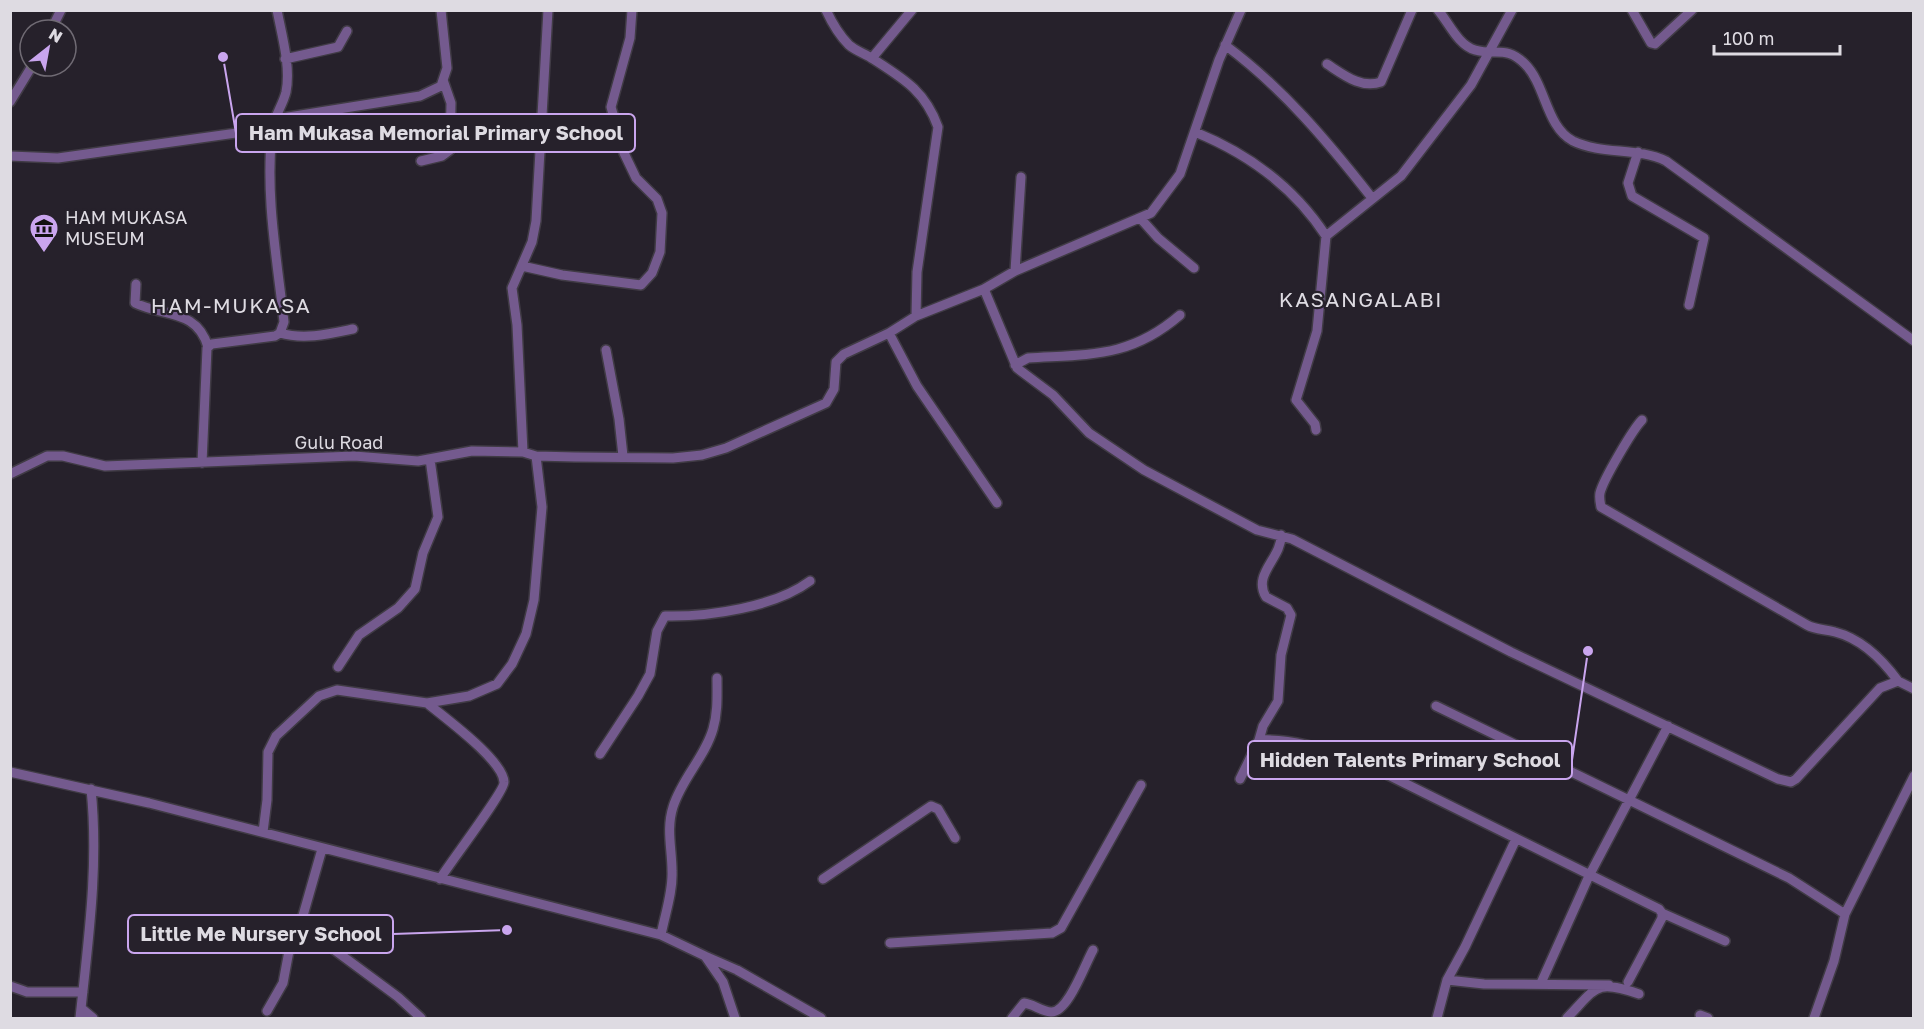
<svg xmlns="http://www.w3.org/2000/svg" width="1924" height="1029" viewBox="0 0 1924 1029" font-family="'Golos Text',sans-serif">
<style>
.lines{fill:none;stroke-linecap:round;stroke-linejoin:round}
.street-casing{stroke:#403b45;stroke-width:12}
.street{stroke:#745a8e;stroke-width:9}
.labels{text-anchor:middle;stroke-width:4.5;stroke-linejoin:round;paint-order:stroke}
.poi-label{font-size:18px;fill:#dedbe2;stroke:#26212b;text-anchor:start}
.street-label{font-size:18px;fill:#dedbe2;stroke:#26212b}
.quarter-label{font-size:21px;letter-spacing:1.5px;fill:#dedbe2;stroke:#26212b}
.leader{fill:none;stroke:#c9a5ee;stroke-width:2}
.callout-dot{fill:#c9a5ee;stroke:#26212b;stroke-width:2}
.callout{fill:#26212b;stroke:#c9a5ee;stroke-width:2}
.callout-label{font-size:20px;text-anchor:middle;font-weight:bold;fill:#dedbe2}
</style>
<rect width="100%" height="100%" fill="#26212b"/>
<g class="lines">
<!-- street casing -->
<g class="street-casing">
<path id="street" d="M826,10C832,23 839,35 849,45C856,51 866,54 873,59C904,79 925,91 938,127L917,272L916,316
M1438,10C1449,23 1458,45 1475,50C1496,56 1506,45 1525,64C1546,85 1546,127 1573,141C1602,155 1637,147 1666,161L1914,341
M1632,10L1651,43L1655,44L1692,10
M51,30L61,10
M1225,45C1283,88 1328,142 1372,198
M872,58L912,10
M285,59L338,47L347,31
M1327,64C1344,75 1361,89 1381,82L1412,10
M10,102L32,66
M276,119L420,96L441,86L447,68L441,10
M1195,132C1249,154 1294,187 1326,236
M1638,152L1628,183L1632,196L1704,238L1689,305
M10,156L58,158L272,128
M421,161L442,156L450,150L451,103L443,80
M1141,219L1158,238L1194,268
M522,266L562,275L641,285L652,273L660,252L662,213L657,199L636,178L624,153L611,107L630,38L632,10
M1015,271L1021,177
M136,284L135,303C164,317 197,309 208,347
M984,289L1017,368L1053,395L1089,433L1144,470L1257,530L1292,539L1511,652L1778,779L1791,782L1796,779L1880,688L1898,681L1914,689
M280,333C304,340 329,334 353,329
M889,333L917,386L997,503
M606,350L619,419L623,456
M1015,365L1028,358C1090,354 1130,358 1180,315
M1642,420C1633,429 1603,480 1600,493C1599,498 1600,502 1601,507L1807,625C1816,630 1825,629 1835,632C1862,639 1882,659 1898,681
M1316,430L1315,424L1296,400L1317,331L1326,236L1401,176L1471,85L1512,10
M523,452L517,325L512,288L532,242L536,221L548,10
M202,463L207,348L212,344L275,336L280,333L284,322C277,259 265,195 272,131C273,118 283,105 286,92C291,67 282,36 277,10
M10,474L47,456H63L105,466L354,456L418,461L472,451L523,452L536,456L575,457L673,458L702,455L726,448L826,403L834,389L836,362L844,354L889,333L916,316L984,289L1015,271L1151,213L1180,174L1219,60L1241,10
M338,667L359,635L398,608L415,589L423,553L438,517L430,459
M427,703C445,718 503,760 504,782C505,791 449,864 440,879
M1436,706L1789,878L1845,914
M1259,740L1263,726L1278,701L1281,655L1291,615L1287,608L1266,597C1252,574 1282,558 1281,535
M600,754L638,696L650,674L657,631L665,616C709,617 775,607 810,581
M10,772L149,803L661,935L705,956L723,982L735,1018
M1240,779L1259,740C1299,738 1332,753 1368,765L1659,909L1662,913L1725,941
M263,832L267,800L268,752L276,736L319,696L337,690L427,703L469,696L497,684L512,664L526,634L534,600L542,507L536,456
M322,849L302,919V926L398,997L421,1018
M823,879L931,806L938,809L955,838
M661,935C665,914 673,892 672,871C672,849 666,829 673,807C682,778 705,757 713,729C718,712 717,695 717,678
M890,943L1052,933L1061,928L1141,785
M705,956L737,970L821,1018
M1447,980L1484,984L1609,985
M1628,982L1662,918V913
M1541,983L1589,876L1668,726
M10,986L27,992H83
M81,1008L93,1018
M267,1011L283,983L289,951L302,922
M1700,1015L1708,1018
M80,1018C88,942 99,866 91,789
M1012,1018L1024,1003C1033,1004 1041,1011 1051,1012C1068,1013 1085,964 1093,950
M1437,1018L1447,980L1465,947L1516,839
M1567,1018C1597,987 1595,979 1639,994
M1814,1018L1834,961L1845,914L1914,776"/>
</g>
<!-- street -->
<use href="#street" class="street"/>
</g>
<!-- icons -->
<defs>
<g id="museum-pin" transform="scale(1.5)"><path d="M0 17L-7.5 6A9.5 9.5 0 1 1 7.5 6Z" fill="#c9a5ee" stroke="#26212b"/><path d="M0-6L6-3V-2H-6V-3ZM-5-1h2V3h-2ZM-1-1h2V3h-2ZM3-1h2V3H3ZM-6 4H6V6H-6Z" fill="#111"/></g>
</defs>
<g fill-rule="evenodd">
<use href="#museum-pin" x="44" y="228"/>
</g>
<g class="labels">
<!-- poi labels -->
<g class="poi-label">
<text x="65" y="224">HAM MUKASA<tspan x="65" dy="21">MUSEUM</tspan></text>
</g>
<!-- street labels -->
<g class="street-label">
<text x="339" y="449">Gulu Road</text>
</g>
<!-- quarter labels -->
<g class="quarter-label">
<text x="1361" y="307">KASANGALABI</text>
<text x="231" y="313">HAM-MUKASA</text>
</g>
</g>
<!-- callouts -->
<path class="leader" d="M223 57L236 133M1588 651L1572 760M507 930L393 934"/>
<g class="callout-dot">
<circle cx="223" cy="57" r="6"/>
<circle cx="1588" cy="651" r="6"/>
<circle cx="507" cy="930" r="6"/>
</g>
<g class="callout">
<rect x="236" y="114" width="399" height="38" rx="6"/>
<rect x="1248" y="741" width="324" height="38" rx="6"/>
<rect x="128" y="915" width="265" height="38" rx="6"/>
</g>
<g class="callout-label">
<text x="436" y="140">Ham Mukasa Memorial Primary School</text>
<text x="1410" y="767">Hidden Talents Primary School</text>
<text x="261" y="941">Little Me Nursery School</text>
</g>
<!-- border -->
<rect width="1924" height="1029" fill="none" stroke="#dedbe2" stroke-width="24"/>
<!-- north arrow -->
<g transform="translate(48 48) rotate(31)"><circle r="28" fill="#26212b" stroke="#706b74" stroke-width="1.5"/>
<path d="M0-4.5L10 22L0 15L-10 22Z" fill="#c9a5ee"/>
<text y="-9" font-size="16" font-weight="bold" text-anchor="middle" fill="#dedbe2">N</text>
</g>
<!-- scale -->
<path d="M1714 45v9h126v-9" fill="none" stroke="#dedbe2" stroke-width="3"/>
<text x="1723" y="45" font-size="18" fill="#dedbe2" stroke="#26212b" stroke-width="4.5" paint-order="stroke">100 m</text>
</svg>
